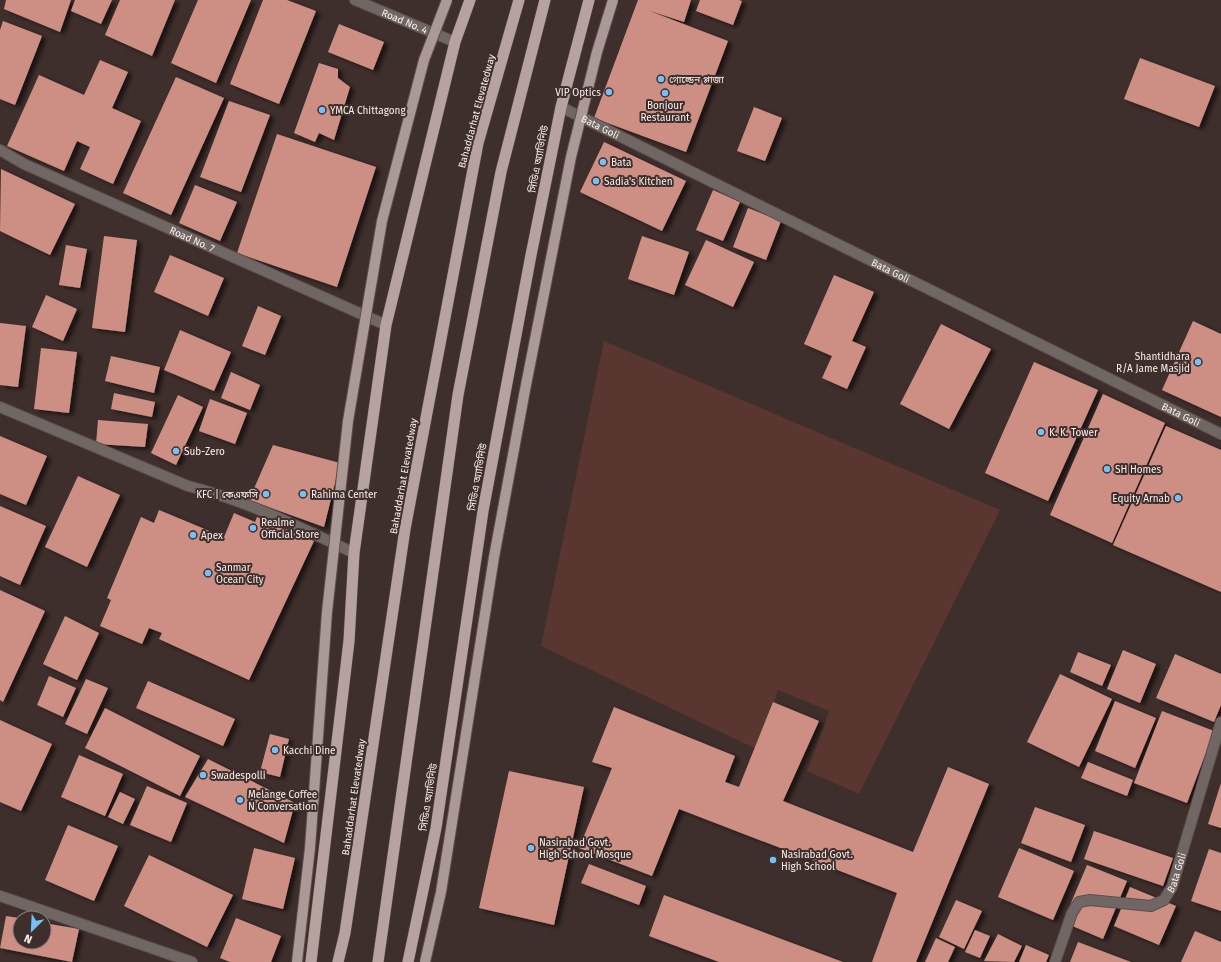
<svg xmlns="http://www.w3.org/2000/svg" width="1221" height="962" viewBox="0 0 1221 962" font-family="'Fira Sans','Noto Sans Bengali',sans-serif">
<style>
.green{fill:#593630}
.building{fill:#cd8f83;filter:url(#shadow)}
.lines{fill:none;stroke-linecap:round;stroke-linejoin:round}
.minor-casing{stroke:#5d4e4b;stroke-width:12}
.trunk-casing{stroke:#5d4e4b;stroke-width:12}
.minor{stroke:#706765;stroke-width:10}
.trunk{stroke:#b6a3a0;stroke-width:11}
.primary-bridge-casing{stroke:#5d4e4b;stroke-width:12;stroke-linecap:butt}
.primary-bridge{stroke:#ab9996;stroke-width:10}
.poi-dot{fill:#75c0f6;stroke:#3f2f2c;stroke-width:1.5}
.labels{text-anchor:middle;stroke-width:4;stroke-linejoin:round;paint-order:stroke}
.street-label{font-size:10px;fill:#fbf0ee;stroke:#3f2f2c}
.poi-label{font-size:10px;fill:#fbf0ee;stroke:#3f2f2c;text-anchor:start}
</style>
<defs>
<filter id="shadow"><feDropShadow dx="4.5" dy="2.5" stdDeviation="2" flood-color="#0009"/></filter>
</defs>
<rect width="100%" height="100%" fill="#3f2f2c"/>
<!-- green -->
<path class="green" d="M604,341L1000,510L859,794L807,771L829,711L778,690L756,749L541,646Z"/>
<!-- building -->
<path class="building" d="M6,0H71L60,32L4,9Z
M75,0H112L101,24L71,11Z
M120,0H175L152,56L105,35Z
M198,0H251L216,83L171,63Z
M263,0H287L316,11L279,104L230,84Z
M638,0H691L684,22L647,10L728,41L686,152L594,118Z
M700,0H739L742,1L733,25L696,11Z
M3,21L42,36L15,105L0,99V30Z
M339,24L384,42L373,70L328,52Z
M1140,58L1215,86L1199,127L1124,99Z
M100,60L128,72L112,108L141,121L113,184L80,169L90,147L77,141L64,171L7,146L39,75L84,95Z
M319,63L338,69V78L350,87L334,140L319,133L315,142L294,133Z
M176,77L224,98L171,215L123,193Z
M229,101L270,115L241,192L200,177Z
M754,107L782,118L765,161L737,151Z
M277,134L376,167L337,287L237,253Z
M604,142L686,181L662,231L580,192Z
M1,169L75,204L50,255L0,231Z
M195,185L237,202L220,241L179,223Z
M713,190L740,202L723,241L696,230Z
M748,208L781,221L766,260L733,247Z
M104,236L137,240L125,332L92,328Z
M642,236L689,252L674,295L628,279Z
M706,240L754,262L733,307L685,285Z
M66,245L87,249L80,288L59,285Z
M170,255L224,278L208,316L154,292Z
M834,275L874,292L852,341L866,347L847,389L822,378L832,356L804,344Z
M46,295L77,309L63,341L32,327Z
M258,306L281,316L265,355L242,346Z
M1193,321L1221,334V417L1162,390Z
M0,323L26,326L18,387L0,385Z
M941,324L991,349L949,429L900,404Z
M180,330L231,352L214,391L164,370Z
M41,348L77,352L69,413L34,409Z
M111,356L160,367L154,393L105,381Z
M1034,362L1098,390L1048,501L985,473Z
M231,372L260,385L250,410L221,398Z
M114,393L155,402L152,417L111,409Z
M1103,394L1165,423L1112,543L1050,515Z
M178,395L203,407L176,465L151,453Z
M210,399L247,413L235,444L199,431Z
M98,420L148,424L145,447L96,444Z
M1166,426L1221,450V592L1113,545Z
M0,436L47,456L26,505L0,494Z
M273,445L340,463L324,527L249,500Z
M78,476L120,495L87,567L45,547Z
M0,506L46,526L20,585L0,576Z
M159,510L224,537L234,513L255,522L257,517L314,541L249,680L159,639L162,633L149,628L142,644L100,626L111,600L107,598L141,517L154,523Z
M0,590L45,611L3,702L0,700Z
M65,616L99,633L77,680L43,664Z
M1123,650L1156,664L1140,703L1107,689Z
M1078,652L1111,665L1102,686L1070,672Z
M1175,654L1221,674V705L1214,722L1156,698Z
M1060,674L1112,699L1079,767L1027,742Z
M49,676L76,688L63,717L37,705Z
M86,679L108,688L87,734L65,724Z
M148,681L235,719L223,746L136,708Z
M1115,701L1156,718L1135,768L1095,751Z
M773,702L819,721L783,801L913,852L948,767L989,784L916,962H872L897,893L679,809L652,876L579,848L612,768L592,762L614,707L735,756L725,782L739,787Z
M105,708L200,756L180,796L85,748Z
M1162,711L1214,731L1187,803L1134,783Z
M0,720L52,744L21,811L0,802Z
M270,734L289,739L280,777L260,772Z
M79,755L123,774L105,816L61,797Z
M208,759L295,803L284,843L185,797Z
M1088,762L1133,780L1127,796L1081,778Z
M509,771L584,787L554,925L479,908Z
M1221,783V828L1208,824Z
M147,786L187,803L171,842L130,825Z
M120,792L135,799L123,824L108,817Z
M1035,807L1085,825L1071,862L1021,843Z
M68,825L118,846L94,901L45,880Z
M1094,831L1173,858L1163,886L1084,859Z
M254,848L295,858L283,909L242,899Z
M1019,848L1074,871L1053,920L998,897Z
M1209,849L1221,853V911L1191,901Z
M149,855L233,895L207,947L124,906Z
M589,864L646,886L639,905L581,883Z
M1087,865L1127,881L1103,939L1063,922Z
M1130,887L1176,906L1159,945L1114,926Z
M664,895L843,962H719L649,936Z
M956,900L982,911L964,949L939,937Z
M6,916L20,918V942H44V923L79,929L72,962L0,948Z
M236,918L281,936L271,962H230L220,958Z
M975,930L990,936L980,958L965,952Z
M1195,931L1221,942V962H1181Z
M998,934L1022,946L1014,962L984,961Z
M936,938L955,947L948,962H925Z
M1078,942L1131,962H1070Z
M1026,945L1049,955L1046,962H1019Z"/>
<g class="lines">
<!-- minor casing -->
<g class="minor-casing">
<g id="minor">
<path id="s1" d="M355,0L455,42"/>
<path id="s2" d="M561,107L1221,434"/>
<path id="s3" d="M0,150L24,164L386,325"/>
<path d="M0,407L188,486C248,501 299,527 354,553"/>
<path d="M0,896L192,962"/>
<path id="s4" d="M1055,962L1072,913L1079,902L1090,900L1151,906L1164,900L1172,887L1221,722"/>
</g>
</g>
<!-- trunk casing -->
<g class="trunk-casing">
<path id="trunk" d="M311,962L349,641L354,553L386,325L455,42L470,0
M338,962L345,933L405,529L478,143L519,0
M378,962L458,395L501,172L545,0
M408,962L436,828L483,511L531,255L561,107L589,0"/>
</g>
<!-- minor -->
<use href="#minor" class="minor"/>
<!-- trunk -->
<use href="#trunk" class="trunk"/>
<!-- primary-bridge casing -->
<g class="primary-bridge-casing">
<path id="primary-bridge" d="M297,962L310,848L327,612L348,421L382,221L424,60L447,0
M425,962L441,892L494,557L525,390L571,157L597,52L613,0"/>
</g>
<!-- primary-bridge -->
<use href="#primary-bridge" class="primary-bridge"/>
</g>
<!-- markers -->
<g class="poi-dot">
<circle cx="661" cy="79" r="4"/>
<circle cx="609" cy="92" r="4"/>
<circle cx="665" cy="93" r="4"/>
<circle cx="322" cy="110" r="4"/>
<circle cx="603" cy="162" r="4"/>
<circle cx="596" cy="181" r="4"/>
<circle cx="1198" cy="362" r="4"/>
<circle cx="1041" cy="432" r="4"/>
<circle cx="176" cy="451" r="4"/>
<circle cx="1107" cy="469" r="4"/>
<circle cx="266" cy="494" r="4"/>
<circle cx="303" cy="494" r="4"/>
<circle cx="1178" cy="498" r="4"/>
<circle cx="253" cy="528" r="4"/>
<circle cx="193" cy="535" r="4"/>
<circle cx="208" cy="573" r="4"/>
<circle cx="275" cy="750" r="4"/>
<circle cx="203" cy="775" r="4"/>
<circle cx="240" cy="800" r="4"/>
<circle cx="531" cy="848" r="4"/>
<circle cx="773" cy="860" r="4"/>
</g>
<g class="labels">
<!-- street labels -->
<g class="street-label">
<text dy="4" stroke="none"><textPath href="#s1" startOffset="54">Road No. 4</textPath></text>
<text transform="translate(476 111) rotate(-75)" y="4">Bahaddarhat Elevatedway</text>
<text dy="4" stroke="none"><textPath href="#s2" startOffset="44">Bata Goli</textPath></text>
<text transform="translate(538 159) rotate(-79)" y="4">সিডিএ অ্যাভিনিউ</text>
<text dy="4" stroke="none"><textPath href="#s3" startOffset="212">Road No. 7</textPath></text>
<text dy="4" stroke="none"><textPath href="#s2" startOffset="368">Bata Goli</textPath></text>
<text dy="4" stroke="none"><textPath href="#s2" startOffset="692">Bata Goli</textPath></text>
<text transform="translate(403 476) rotate(-80)" y="4">Bahaddarhat Elevatedway</text>
<text transform="translate(477 477) rotate(-80)" y="4">সিডিএ অ্যাভিনিউ</text>
<text transform="translate(353 797) rotate(-82)" y="4">Bahaddarhat Elevatedway</text>
<text transform="translate(428 797) rotate(-81)" y="4">সিডিএ অ্যাভিনিউ</text>
<text dy="4" stroke="none"><textPath href="#s4" startOffset="182">Bata Goli</textPath></text>
</g>
<!-- poi labels -->
<g class="poi-label">
<text x="669" y="83">গোল্ডেন প্লাজা</text>
<text x="601" y="96" text-anchor="end">VIP Optics</text>
<text x="665" y="109" text-anchor="middle">Bonjour<tspan x="665" dy="12">Restaurant</tspan></text>
<text x="330" y="114">YMCA Chittagong</text>
<text x="611" y="166">Bata</text>
<text x="604" y="185">Sadia's Kitchen</text>
<text x="1190" y="360" text-anchor="end">Shantidhara<tspan x="1190" dy="12">R/A Jame Masjid</tspan></text>
<text x="1049" y="436">K. K. Tower</text>
<text x="184" y="455">Sub-Zero</text>
<text x="1115" y="473">SH Homes</text>
<text x="258" y="498" text-anchor="end">KFC | কেএফসি</text>
<text x="311" y="498">Rahima Center</text>
<text x="1170" y="502" text-anchor="end">Equity Arnab</text>
<text x="261" y="526">Realme<tspan x="261" dy="12">Official Store</tspan></text>
<text x="201" y="539">Apex</text>
<text x="216" y="571">Sanmar<tspan x="216" dy="12">Ocean City</tspan></text>
<text x="283" y="754">Kacchi Dine</text>
<text x="211" y="779">Swadespolli</text>
<text x="248" y="798">Melange Coffee<tspan x="248" dy="12">N Conversation</tspan></text>
<text x="539" y="846">Nasirabad Govt.<tspan x="539" dy="12">High School Mosque</tspan></text>
<text x="781" y="858">Nasirabad Govt.<tspan x="781" dy="12">High School</tspan></text>
</g>
</g>
<!-- north arrow -->
<g transform="translate(32 930) rotate(204)"><circle r="19" fill="#3f2f2c" stroke="#8a7c7a"/>
<path d="M0-3L7 15L0 10L-7 15Z" fill="#75c0f6"/>
<text y="-6" font-size="11" font-weight="bold" text-anchor="middle" fill="#fbf0ee">N</text>
</g>
</svg>
